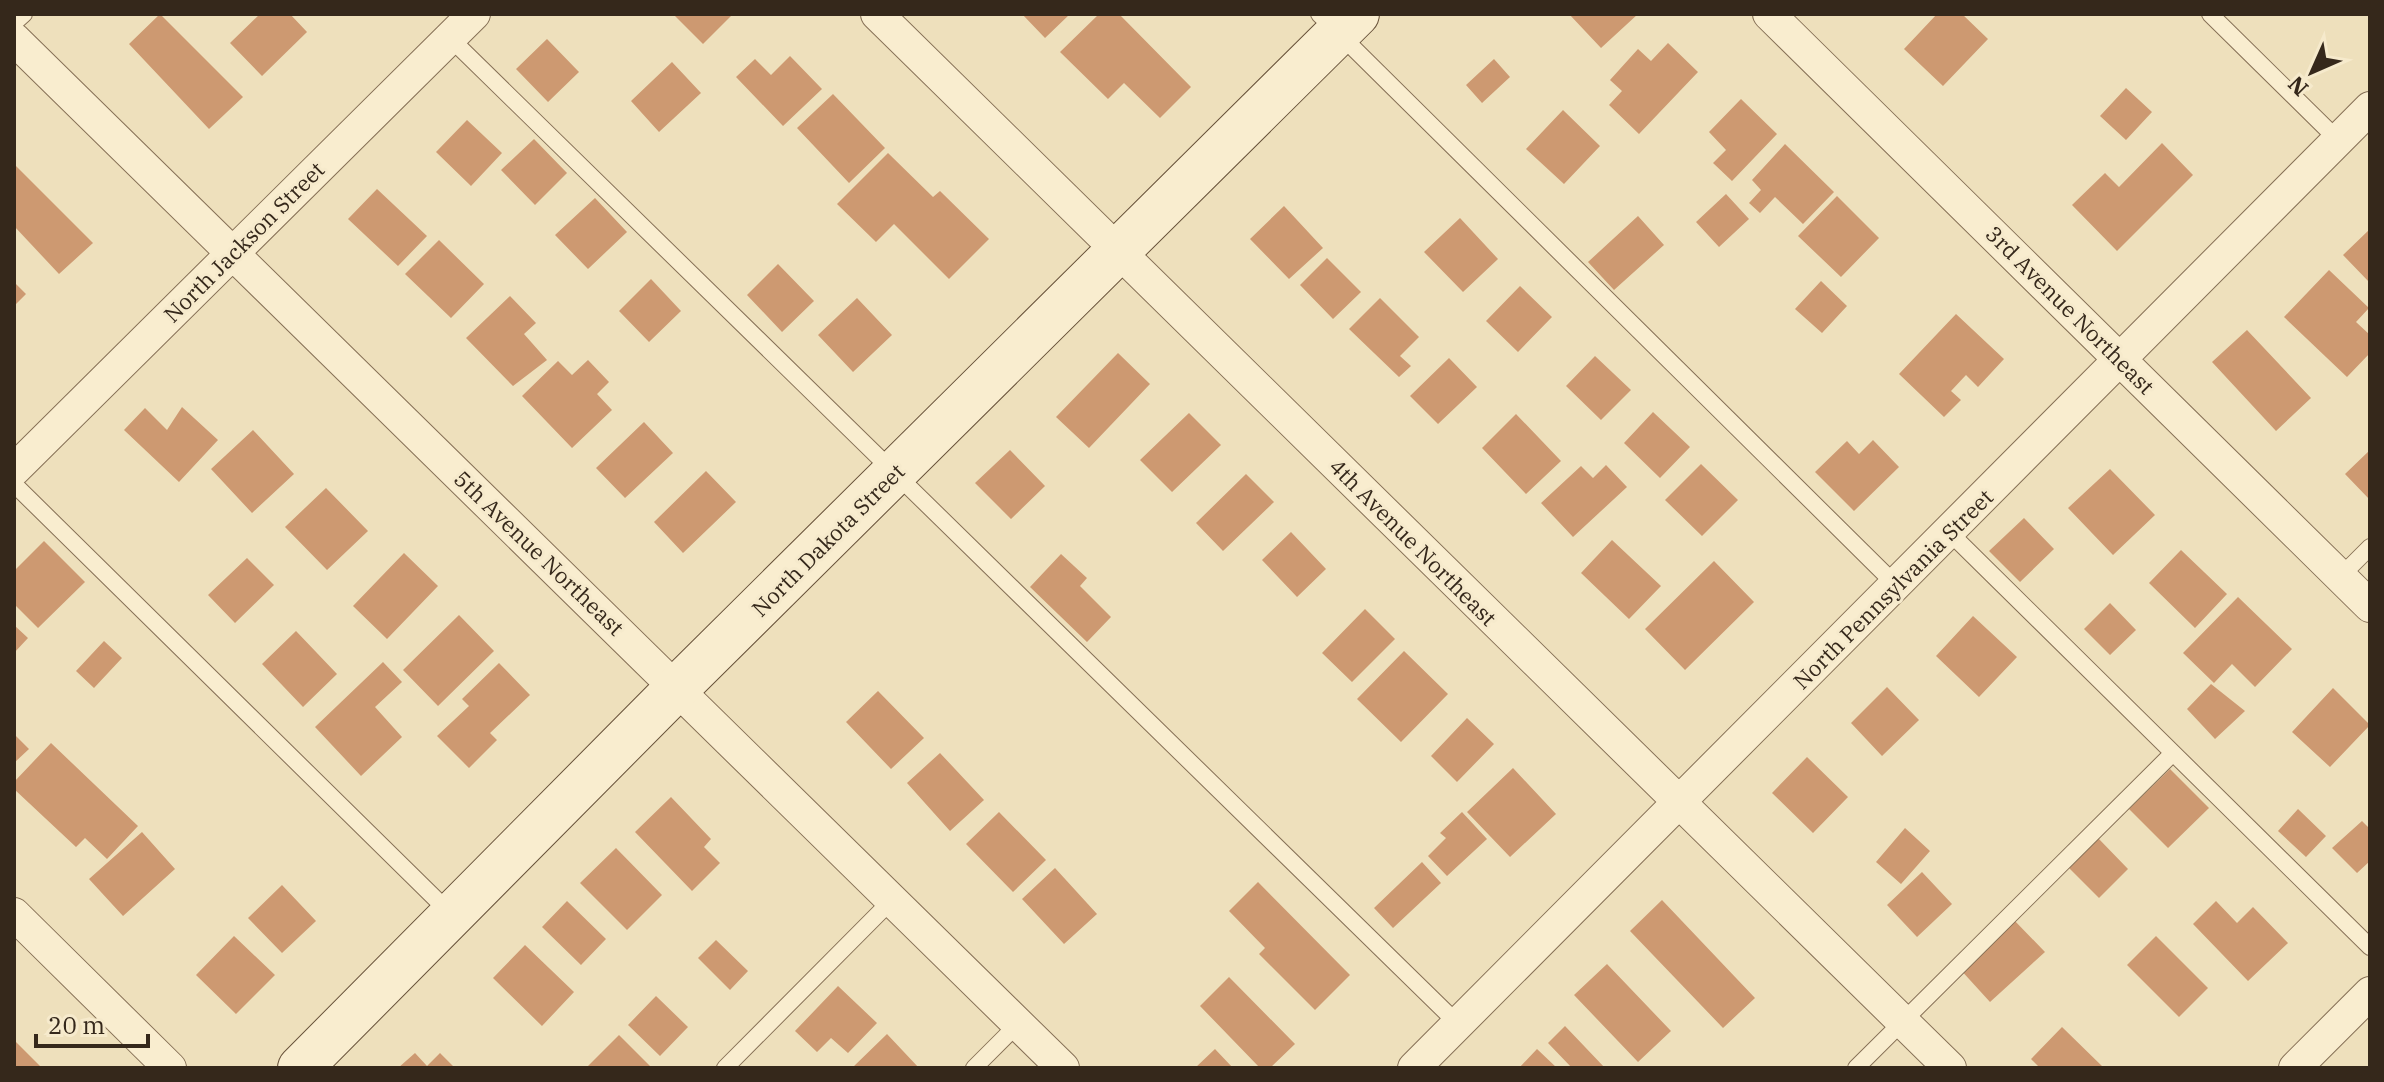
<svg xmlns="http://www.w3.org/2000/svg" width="2384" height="1082" viewBox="0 0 2384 1082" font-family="'IBM Plex Serif',serif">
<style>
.building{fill:#cd9971}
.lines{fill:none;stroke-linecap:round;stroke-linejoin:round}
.lane-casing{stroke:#867056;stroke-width:18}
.street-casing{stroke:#867056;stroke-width:34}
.secondary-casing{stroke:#675139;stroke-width:46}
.lane{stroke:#f9edcf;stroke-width:16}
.street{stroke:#f9edcf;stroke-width:32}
.secondary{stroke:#f9edcf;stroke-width:44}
.labels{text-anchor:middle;stroke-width:6;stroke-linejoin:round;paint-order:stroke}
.street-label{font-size:22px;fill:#35281b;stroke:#f6eacc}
</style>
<rect width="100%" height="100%" fill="#eee0bc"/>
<!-- building -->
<path class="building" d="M160,14L243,97L209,129L129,44Z
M260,14H290L307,32L262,76L230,43Z
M673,14H733L703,44Z
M1022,14H1070L1045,38Z
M1099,14H1119L1191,87L1160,118L1124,83L1108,99L1060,52Z
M1569,14H1638L1601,48Z
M1937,14H1962L1988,39L1943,86L1904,49Z
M547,39L579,72L548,102L516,69Z
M1668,43L1698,72L1639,134L1609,105L1622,91L1610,80L1638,49L1651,61Z
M790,56L822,89L783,126L736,77L755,59L771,75Z
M1494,59L1510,77L1482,103L1466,85Z
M672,62L701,93L659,132L631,101Z
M2126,88L2152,112L2126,140L2100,116Z
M833,94L885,148L849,183L797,128Z
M1741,99L1777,134L1732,181L1713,163L1726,150L1709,132Z
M1563,110L1600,146L1564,184L1526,149Z
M467,120L502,153L471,186L436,152Z
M534,139L567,173L535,205L501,170Z
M2162,143L2193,175L2117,251L2072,205L2105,173L2119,187Z
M1785,144L1834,192L1803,224L1775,197L1760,213L1749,203L1761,190L1752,180Z
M888,153L933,197L940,191L989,239L949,279L894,224L876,242L837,204Z
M14,164L93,243L59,274L14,226Z
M377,189L427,236L398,266L348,219Z
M1726,194L1749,219L1719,247L1696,222Z
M1837,196L1879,238L1841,277L1798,236Z
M595,198L627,232L588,269L555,235Z
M1284,206L1323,248L1289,279L1250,239Z
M1638,216L1664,245L1614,290L1588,262Z
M1460,218L1498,259L1463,292L1424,252Z
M2370,229V283L2343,255Z
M439,240L484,284L451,318L405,274Z
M1327,258L1361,292L1333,319L1300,285Z
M778,264L814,301L782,332L747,295Z
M2329,270L2369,308L2356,322L2370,335V353L2347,377L2284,317Z
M651,279L681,311L649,342L619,311Z
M1821,281L1847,306L1822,333L1795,309Z
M14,282L26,294L14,306Z
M1520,286L1552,317L1518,352L1486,321Z
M510,296L536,323L524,334L547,360L513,386L466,338Z
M857,298L892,335L853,372L818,335Z
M1380,298L1419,337L1400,356L1411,366L1399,377L1349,329Z
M1956,314L2004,359L1978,387L1966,375L1951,391L1961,400L1944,417L1899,374Z
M2247,330L2311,398L2276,431L2212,362Z
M1118,353L1150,384L1089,448L1056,417Z
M1595,356L1631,390L1601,420L1566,386Z
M1449,358L1477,387L1438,424L1410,396Z
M588,360L609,382L597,394L612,410L572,448L522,396L558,361L572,375Z
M182,407L218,440L179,482L124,430L145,408L167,430Z
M1653,412L1690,447L1660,478L1624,443Z
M1189,413L1221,445L1172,492L1140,460Z
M1516,414L1561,461L1526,494L1482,448Z
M644,422L673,453L625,498L596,468Z
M253,430L294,474L252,513L211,469Z
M1873,440L1899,467L1854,511L1815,472L1847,441L1859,454Z
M1010,450L1045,486L1011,519L975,483Z
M2370,450V500L2345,474Z
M1701,464L1738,500L1702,536L1665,500Z
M1606,465L1627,487L1573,537L1541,503L1581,466L1593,478Z
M2110,469L2155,515L2113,555L2068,508Z
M706,471L736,502L683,553L654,522Z
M1246,474L1274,502L1223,551L1196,523Z
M326,488L368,531L327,570L285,527Z
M2024,518L2054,549L2020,582L1989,551Z
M1291,532L1326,569L1297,597L1262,560Z
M1612,540L1661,586L1629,619L1581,573Z
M44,541L85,582L38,628L14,604V571Z
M2181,550L2227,594L2195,628L2149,583Z
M404,553L438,586L387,639L353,606Z
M1061,554L1087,578L1080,586L1111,617L1087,642L1030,587Z
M247,558L274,585L235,623L208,595Z
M1714,561L1754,602L1685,670L1645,629Z
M2238,597L2292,649L2255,687L2232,664L2214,683L2183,653Z
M2110,603L2136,630L2110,655L2084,629Z
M1365,609L1395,639L1352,682L1322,653Z
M459,615L494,651L438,706L403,670Z
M1973,616L2017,657L1979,697L1936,656Z
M14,625L28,638L14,653Z
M296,631L337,674L303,707L262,664Z
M104,641L122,658L94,688L76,671Z
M1404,651L1448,694L1401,742L1357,699Z
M383,662L402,682L375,707L402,737L361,776L315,727Z
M499,663L530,695L490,733L497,740L469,768L437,736L469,706L462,699Z
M2211,684L2245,711L2215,739L2187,709Z
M1887,687L1919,720L1882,756L1851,723Z
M2333,688L2370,725L2330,767L2292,732Z
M878,691L924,738L891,769L846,722Z
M1467,718L1494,744L1457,782L1431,756Z
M14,734L29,749L14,763Z
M51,743L138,826L107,859L85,838L76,847L14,789V782Z
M940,753L984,800L950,831L907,783Z
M1807,757L1848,797L1813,833L1772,793Z
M1513,768L1556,814L1510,857L1467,812Z
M2170,769L2209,808L2168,848L2129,809Z
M671,797L711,839L704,847L720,863L692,891L635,832Z
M2298,809L2326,836L2306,857L2278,831Z
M999,812L1046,860L1013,892L966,844Z
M1462,812L1487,839L1447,876L1428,856L1446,838L1440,833Z
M2362,821L2370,829V861L2357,873L2332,848Z
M1905,828L1930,851L1901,884L1876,862Z
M142,832L175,869L123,916L89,879Z
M2098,838L2128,869L2099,898L2068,867Z
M616,848L662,895L627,930L580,883Z
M1422,862L1441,883L1393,928L1374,908Z
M1055,868L1097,914L1064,944L1022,899Z
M1922,872L1952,904L1917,937L1887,905Z
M1258,882L1350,975L1315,1010L1259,954L1265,948L1229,911Z
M282,885L316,921L282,953L248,918Z
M1662,900L1755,998L1723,1028L1630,931Z
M567,901L606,939L581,965L542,927Z
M2216,901L2237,923L2253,907L2288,943L2248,981L2193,924Z
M2013,919L2045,952L1990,1002L1959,968Z
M234,936L275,975L236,1014L196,975Z
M2156,936L2208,988L2179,1017L2127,965Z
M716,940L748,971L730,990L698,958Z
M525,945L574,992L542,1026L493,978Z
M1607,964L1671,1031L1638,1062L1574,995Z
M1229,977L1295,1044L1270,1068H1260L1200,1006Z
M838,986L877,1023L848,1053L831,1038L817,1052L795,1031Z
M656,996L688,1027L660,1056L628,1025Z
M1565,1026L1605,1068H1572L1548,1043Z
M2062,1027L2104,1068H2040L2031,1059Z
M887,1034L919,1068H852Z
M619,1035L652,1068H586Z
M14,1040L42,1068H14Z
M1215,1049L1233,1068H1195Z
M1537,1049L1557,1068H1519Z
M415,1053L427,1066L440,1053L455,1068H398Z"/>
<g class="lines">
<!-- lane casing -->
<g class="lane-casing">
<path id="lane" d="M1319,14L1896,585
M2210,14L2338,140
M14,23L24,14
M450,38L1458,1024
M14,484L452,915
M1949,532L2370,947
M2340,577L2370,547
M725,1068L892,900
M974,1068L1018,1024
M1856,1068L2173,753"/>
</g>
<!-- street casing -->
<g class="street-casing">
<path id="street" d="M877,14L1950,1068
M1769,14L2370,606
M14,39L1063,1068
M14,470L474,14
M14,914L170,1068
M1414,1068L2370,108
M2295,1068L2370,993"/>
</g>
<!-- secondary casing -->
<g class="secondary-casing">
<path id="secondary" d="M300,1068L677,688L1357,14"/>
</g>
<!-- lane -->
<use href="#lane" class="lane"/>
<!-- street -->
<use href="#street" class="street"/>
<!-- secondary -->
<use href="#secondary" class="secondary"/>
</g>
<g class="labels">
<!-- street labels -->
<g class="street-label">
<text transform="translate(244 242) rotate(-45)" y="8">North Jackson Street</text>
<text transform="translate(2070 310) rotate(45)" y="8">3rd Avenue Northeast</text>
<text transform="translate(828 540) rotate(-45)" y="8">North Dakota Street</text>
<text transform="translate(1413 542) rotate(45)" y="8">4th Avenue Northeast</text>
<text transform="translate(539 553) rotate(44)" y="8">5th Avenue Northeast</text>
<text transform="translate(1893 589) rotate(-45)" y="8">North Pennsylvania Street</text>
</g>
</g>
<!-- border -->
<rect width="2384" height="1082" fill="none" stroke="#35281b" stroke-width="32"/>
<!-- north arrow -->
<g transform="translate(2312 72) rotate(225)" stroke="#f6eacc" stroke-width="6" paint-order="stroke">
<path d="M0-6L14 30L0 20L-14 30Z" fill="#35281b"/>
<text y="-12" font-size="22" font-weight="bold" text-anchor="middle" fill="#35281b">N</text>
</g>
<!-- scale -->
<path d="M36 1034v12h112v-12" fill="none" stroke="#35281b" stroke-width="4"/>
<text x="48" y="1034" font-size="24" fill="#35281b" stroke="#f6eacc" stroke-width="6" paint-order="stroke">20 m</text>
</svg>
